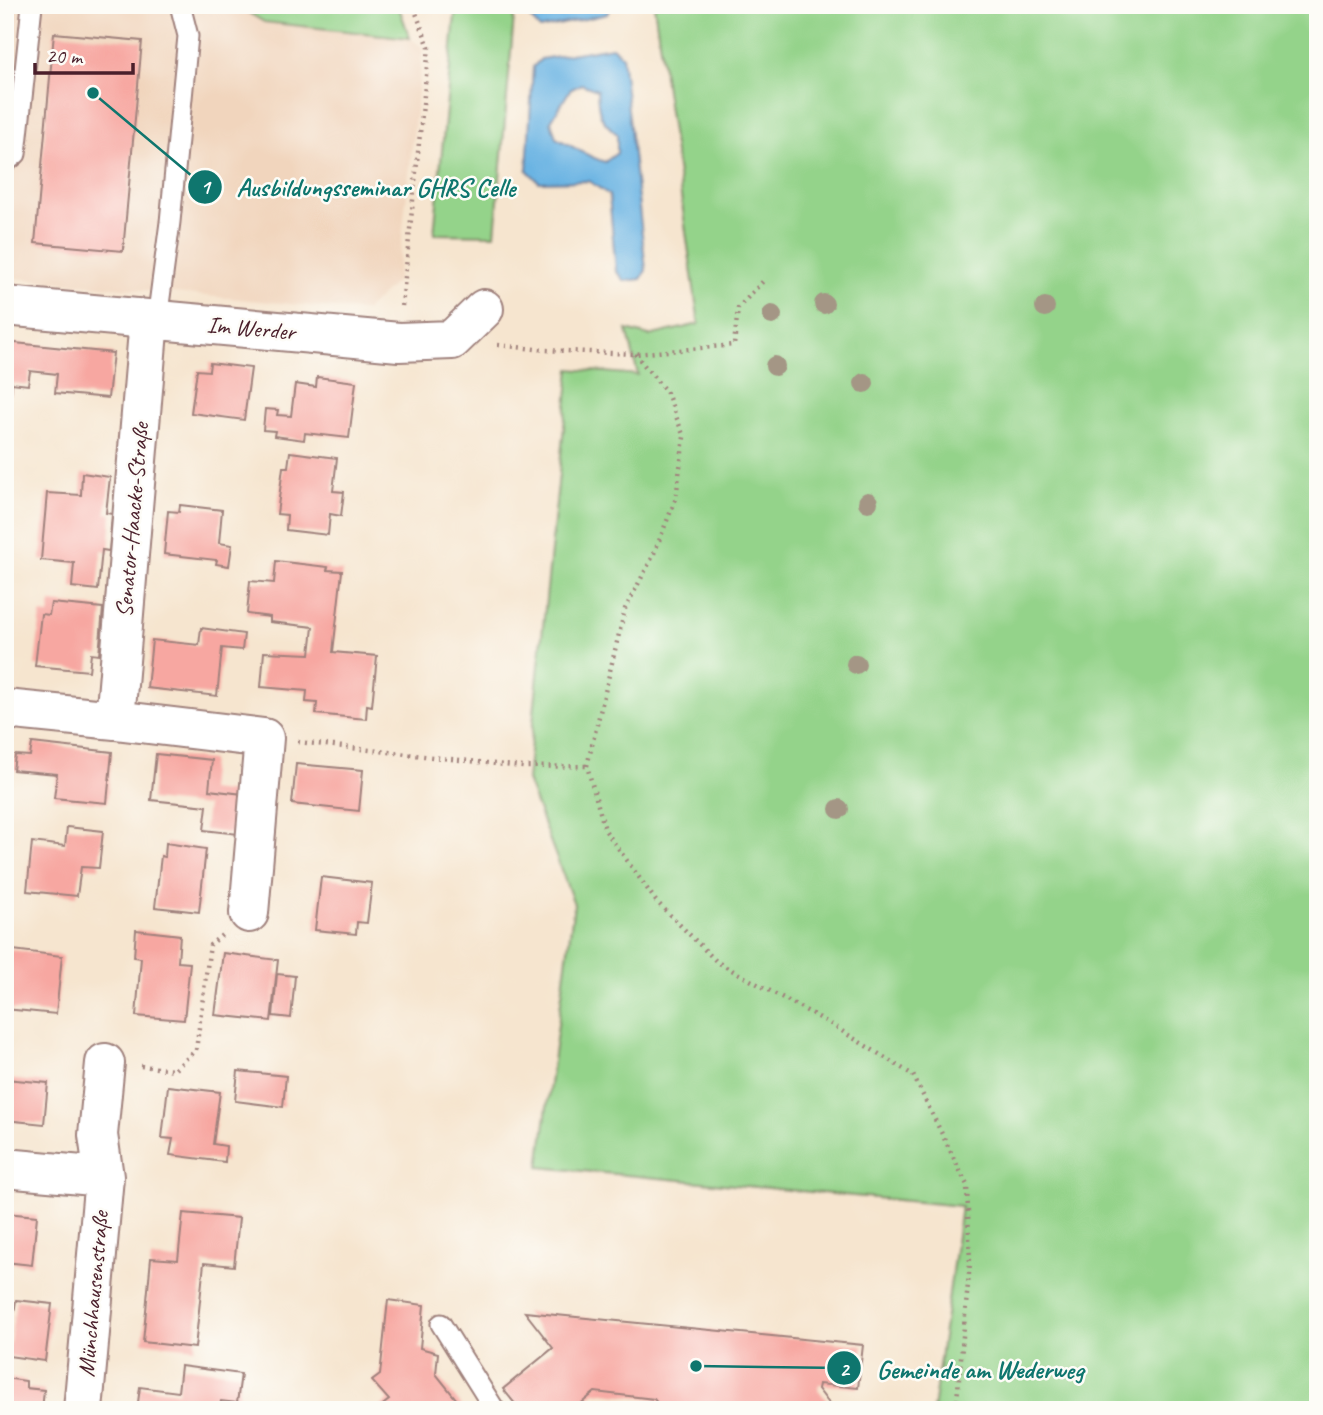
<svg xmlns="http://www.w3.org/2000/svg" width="1323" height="1415" viewBox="0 0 1323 1415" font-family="Caveat,sans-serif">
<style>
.built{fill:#f1d5bd}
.green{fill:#94d38a;stroke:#6f795a;stroke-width:2}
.water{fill:#6bb4e3;stroke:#5a6a87;stroke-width:2;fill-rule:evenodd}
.building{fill:#f7a7a1}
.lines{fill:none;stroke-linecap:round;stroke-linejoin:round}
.lane-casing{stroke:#a0827d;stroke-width:23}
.street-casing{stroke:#a0827d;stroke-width:42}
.path{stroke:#a0827d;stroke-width:4.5;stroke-dasharray:2 5;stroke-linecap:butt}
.lane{stroke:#fff;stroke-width:19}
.street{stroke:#fff;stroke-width:38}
.tree{fill:#a49685}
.labels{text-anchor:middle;stroke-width:5;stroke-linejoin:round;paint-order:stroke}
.street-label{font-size:24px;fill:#4a1f2b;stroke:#fdfcf7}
.leader{fill:none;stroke:#0f766e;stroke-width:2.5}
.callout-dot{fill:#0f766e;stroke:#fdfcf7;stroke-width:2.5}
.mark-label{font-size:21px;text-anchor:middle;font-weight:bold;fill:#fff}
.callout-label{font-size:26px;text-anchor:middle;font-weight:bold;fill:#0f766e;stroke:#fdfcf7;stroke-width:5;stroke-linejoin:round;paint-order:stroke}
</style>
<rect width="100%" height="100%" fill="#fdfcf7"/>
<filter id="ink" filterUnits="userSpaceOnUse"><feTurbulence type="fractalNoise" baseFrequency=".0143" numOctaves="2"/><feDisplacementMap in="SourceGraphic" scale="14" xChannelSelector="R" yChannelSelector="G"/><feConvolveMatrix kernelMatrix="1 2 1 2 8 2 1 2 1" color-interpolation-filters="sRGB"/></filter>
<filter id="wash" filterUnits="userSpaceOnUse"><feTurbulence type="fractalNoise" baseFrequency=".00686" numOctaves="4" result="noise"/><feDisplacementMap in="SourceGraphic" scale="28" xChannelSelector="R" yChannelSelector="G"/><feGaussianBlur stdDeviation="1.57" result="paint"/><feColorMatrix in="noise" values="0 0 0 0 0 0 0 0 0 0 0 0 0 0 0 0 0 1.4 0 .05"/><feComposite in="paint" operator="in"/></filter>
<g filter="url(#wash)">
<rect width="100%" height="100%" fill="#f6e5cf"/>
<!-- built -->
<path class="built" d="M5,5H244L246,11L264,22L410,38L423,48L397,281L365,311L5,277Z"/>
<!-- green -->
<path class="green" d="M244,5H398L410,38L264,22L246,11Z
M456,5H515L495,235L434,234Z
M654,5H1318V1410H933L961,1206L539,1167L574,904L527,780L570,369L638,375L627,330L649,336L699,324Z"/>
<!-- water -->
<path class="water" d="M531,5H612L607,14L540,29L530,18Z
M612,47L622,56L646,270L641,279L625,281L616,271L609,195L589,181L539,182L527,170L533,67L541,59ZM581,84L597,90C598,113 599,119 617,134V153L605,162C587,157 573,146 556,138L551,121L570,90Z"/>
<g id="blocks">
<!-- building -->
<path class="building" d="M54,33L142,41L123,251L35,243Z
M5,342L113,353L108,398L55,393L57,374L30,371L28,385L12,383L11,395H5Z
M210,363L251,368L244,420L191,413L197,370L209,371Z
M317,377L356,382L349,438L305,433L304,440L274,436L275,431L263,430L265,409L278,410L277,415L291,416L295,384L316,387Z
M290,452L337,458L333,491L344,492L341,516L330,514L328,535L286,530L287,515L277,514L283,467H288Z
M82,473L110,477L106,513L112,514L109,551L102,550L98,590L72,587L74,563L41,560L47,493L81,495Z
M180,505L222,510L219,543L232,545L229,566L216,564L217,560L164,554L168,511L179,512Z
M276,561L328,567L327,570L342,571L333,652L377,656L372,706L367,705L366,719L316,714L317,703L306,702L307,691L261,687L264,652L310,654L313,627L270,622V617L247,614L250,581L274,583Z
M51,603L103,608L99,655L91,654L89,671L35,666L41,614L49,615Z
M201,628L244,634L242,650L222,648L217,696L147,688L152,640L199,645Z
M32,743L112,752L107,803L54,798L57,774L13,770L15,755L30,756Z
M156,754L212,760L209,790L243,794L238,834L204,830L207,806L151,800Z
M296,764L363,770L359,811L292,804Z
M67,827L103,831L99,868L81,867L77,896L27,891L32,842L65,846Z
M166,843L206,849L199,912L155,907L161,856L165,857Z
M321,877L372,883L367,923L357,922L356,934L315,930Z
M136,930L180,935L178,962L190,963L184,1020L136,1016L141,958L134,957Z
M5,949L62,956L56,1014L5,1009Z
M223,953L278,960L271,1021L215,1015Z
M277,974L295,976L291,1018L273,1016Z
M238,1071L286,1076L283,1107L235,1101Z
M5,1079L48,1083L44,1124L5,1120Z
M168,1086L220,1092L213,1144L226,1146L225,1162L170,1155L173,1139L162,1138Z
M5,1213L37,1216L32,1265L5,1262Z
M183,1213L239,1218L234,1266L204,1263L195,1348L143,1342L151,1258L178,1260Z
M16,1300L52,1304L45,1361L8,1356Z
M388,1300L424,1305L420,1348L438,1353L436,1374L465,1410H383L380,1407L389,1400L372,1381L380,1375Z
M525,1312L863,1345L858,1388L819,1384L818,1389L834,1410H652L658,1404L654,1399L595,1392L573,1410H520L503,1389L553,1348Z
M181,1366L241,1374L237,1403L221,1401L219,1410H137L140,1387L178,1392Z
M5,1378L26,1381V1388L44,1390L42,1410H5Z"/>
</g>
</g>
<g filter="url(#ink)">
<use href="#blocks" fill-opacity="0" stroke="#a0827d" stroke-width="2"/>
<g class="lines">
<!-- lane casing -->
<g class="lane-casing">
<path id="lane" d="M5,163L16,154L32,5
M157,320L170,222L188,36L180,5
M441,1324L495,1410"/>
</g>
<!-- street casing -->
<g class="street-casing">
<path id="street" d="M5,306L399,342L452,340L484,309
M5,709L115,720L149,319
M115,720L264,738L249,913
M5,1168L104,1177L83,1410
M104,1177L98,1135L105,1063"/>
</g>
<!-- path -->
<path class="path" d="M402,306L429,47L413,5
M498,345L544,350L635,354L734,345L738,308L766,278
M635,354L667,393L684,437L676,498L653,556L625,609L587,766L605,830L656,901L717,962L829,1023L913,1075L967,1185L970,1263L956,1410
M298,742L523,767L587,766
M141,1066L174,1070L196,1050L210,945L222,935"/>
<!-- lane -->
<use href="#lane" class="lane"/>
<!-- street -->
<use href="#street" class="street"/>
</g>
<!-- trees -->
<g class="tree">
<circle cx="824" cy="304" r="10"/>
<circle cx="1045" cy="307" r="10"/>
<circle cx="772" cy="315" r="10"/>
<circle cx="775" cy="366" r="10"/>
<circle cx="864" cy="383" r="10"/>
<circle cx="868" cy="502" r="10"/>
<circle cx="856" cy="664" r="10"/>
<circle cx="839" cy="809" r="10"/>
</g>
</g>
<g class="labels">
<!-- street labels -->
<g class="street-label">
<text transform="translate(251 328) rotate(5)" y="8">Im Werder</text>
<text transform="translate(132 520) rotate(-85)" y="8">Senator-Haacke-Straße</text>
<text transform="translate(93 1294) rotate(-85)" y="8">Münchhausenstraße</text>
</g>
</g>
<!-- callouts -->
<path class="leader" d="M93 93L205 187M696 1366L844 1368"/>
<g class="callout-dot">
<circle cx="93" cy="93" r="7"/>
<circle cx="696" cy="1366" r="7"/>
<circle cx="205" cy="187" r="18"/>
<circle cx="844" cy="1368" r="18"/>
</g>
<g class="mark-label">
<text x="205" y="194">1</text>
<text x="844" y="1376">2</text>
</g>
<g class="callout-label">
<text x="376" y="196">Ausbildungsseminar GHRS Celle</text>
<text x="980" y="1378">Gemeinde am Wederweg</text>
</g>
<!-- margin -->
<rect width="1323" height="1415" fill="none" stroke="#fdfcf7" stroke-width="28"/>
<!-- scale -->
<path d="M35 63v10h98v-10" fill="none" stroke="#4a1f2b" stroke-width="3.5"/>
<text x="46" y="63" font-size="21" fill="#4a1f2b" stroke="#fdfcf7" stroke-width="5" paint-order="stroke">20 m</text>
</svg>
